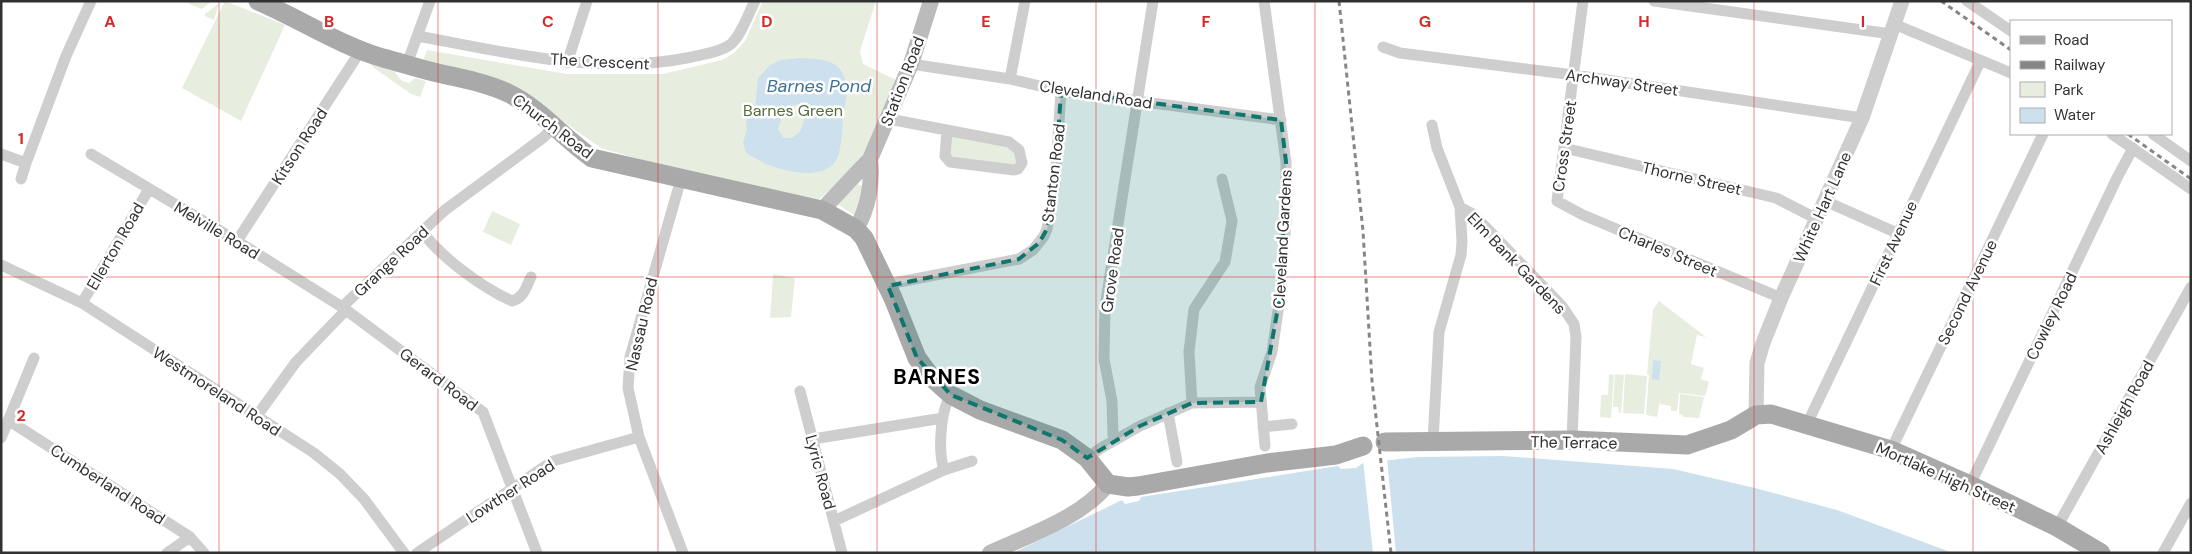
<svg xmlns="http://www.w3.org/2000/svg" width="2192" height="554" viewBox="0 0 2192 554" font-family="'DM Sans',sans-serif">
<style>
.green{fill:#e7eee0}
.water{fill:#cce0ed;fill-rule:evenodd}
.pier{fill:#fff}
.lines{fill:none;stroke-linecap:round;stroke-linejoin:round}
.minor{stroke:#cecece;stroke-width:11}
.tertiary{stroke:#cecece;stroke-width:15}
.secondary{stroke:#bbb;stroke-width:16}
.primary{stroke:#a9a9a9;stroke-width:19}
.rail{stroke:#868686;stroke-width:3;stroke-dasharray:5 4;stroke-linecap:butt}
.marked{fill:#0f766e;fill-opacity:0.2;stroke:#0f766e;stroke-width:4;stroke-dasharray:10 6;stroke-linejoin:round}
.grid{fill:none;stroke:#d62828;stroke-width:1;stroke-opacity:0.55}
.labels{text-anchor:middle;stroke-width:5;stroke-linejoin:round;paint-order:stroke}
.street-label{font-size:16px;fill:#313131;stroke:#fff}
.park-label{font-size:16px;fill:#536e3d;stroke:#fff}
.water-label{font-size:18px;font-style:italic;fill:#3d7195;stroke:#fff}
.district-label{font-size:21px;font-weight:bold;letter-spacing:1px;fill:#000;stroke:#fff}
.grid-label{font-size:16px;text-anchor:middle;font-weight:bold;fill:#d62828;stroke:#fff;stroke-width:5;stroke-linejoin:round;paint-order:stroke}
</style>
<rect width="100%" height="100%" fill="#fff"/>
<!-- green -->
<path class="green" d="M186,1H212L202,9L189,4Z
M225,1L285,25L241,121L182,88Z
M763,1H876L860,51L863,64L898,81L863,154L840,181L819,199L680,171L601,148L514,87L423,61L427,50L567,74H663L722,60L734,53L745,41Z
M219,3L214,20L205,16V14Z
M371,64L394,71L401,80L409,83L415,78L426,81L420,97L411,94L373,67Z
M952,136L1009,145L1016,151L1017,166L951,158L947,141Z
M858,184L866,188L856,216L837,204Z
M492,211L520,224L511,245L483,232Z
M773,274L795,278L791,317L770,318Z
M1659,301L1706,337L1697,335L1691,364L1704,368L1701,379L1709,382L1705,396L1679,393L1677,411H1671V406L1660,404V400L1657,417L1646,415L1649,375L1647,374L1653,310Z
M1609,374L1614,375L1611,418L1600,417L1601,395H1608Z
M1615,374L1624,375L1621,413L1619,412L1618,407H1613Z
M1625,374L1647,376L1644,414L1623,413Z
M1680,394L1704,397L1699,418L1683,417V415L1679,414Z"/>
<!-- water -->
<path class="water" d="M800,58C814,59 834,58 842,72C850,85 845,104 843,117C842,129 842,144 838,156C829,181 789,173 769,165C761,162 753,157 746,153L743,142L747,130L746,123L748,115L755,107L758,78L770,65L781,60ZM800,104L806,115L800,132L792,138H783L778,129C783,115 783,106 800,104Z
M1653,360L1661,361L1659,380L1652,379Z
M1503,456L1673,469L1755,488L1837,510L1953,553H1013L1122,500L1125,504L1139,501L1141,497L1338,466L1341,469L1356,468L1363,463L1418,457Z"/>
<!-- pier -->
<path class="pier" d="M1387,458L1396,553H1373L1363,460Z"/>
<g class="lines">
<!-- minor -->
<path class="minor" d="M1264,1L1286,162V221L1281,291L1272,352L1260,387L1265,446
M1583,1L1557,201L1583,215L1781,298
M1654,1L1891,34
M1967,1L2011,31
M1894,24L2011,73
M418,36C508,53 600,76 692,57C704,54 721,52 731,44C742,34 748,14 755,1
M1383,47L1400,53L1574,75L1862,118
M567,63L587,1
M407,64L430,1
M911,64L1010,79L1061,91L1281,120
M1010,79L1025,1
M889,119L1009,142L1019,150L1022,163L1018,169L1014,170L950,162L945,156L947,131
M1432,125L1437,148L1460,207L1462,241L1461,255L1439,332L1433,441
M2112,134L2191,189
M2153,134L2191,161
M1564,148L1776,198L1817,219
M1,154L26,163L66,56L91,1
M91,154L237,241L342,307
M21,179L26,163
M681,179L630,357L628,388L639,437L683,553
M1825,201L1897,233
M1460,207L1473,214L1562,306L1574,324L1576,337L1572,440
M422,231C440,257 483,288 512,301C524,298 526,287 531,277
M237,241L361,50
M1,265L82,303L314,453L340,474L364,499L404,553
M888,286L894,283L1019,259L1033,250L1044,236L1047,229L1055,184L1061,91
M82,303L149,189
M800,391L842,553
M1192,403L1189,352L1194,309L1225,262L1232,221L1222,179
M1168,413L1177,462
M256,417L296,362L346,310
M8,420L190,537L204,553
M1807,424L1980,62
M1263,427L1292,424
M1,438L34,358
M813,439L943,418
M1116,440L1113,435L1112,401L1104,359L1105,307L1153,1
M1891,450L2043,134
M1087,458L1101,448L1140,426L1192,403L1261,402
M944,470C938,452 940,411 951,395
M1970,485L2117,178L2133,148
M834,521L944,470L972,461
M2057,527L2191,287
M167,553L190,537
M417,553L553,461L639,437
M537,553L483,412L342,307L445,210L544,137L555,125
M2163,553L2191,503"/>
<!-- tertiary -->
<path class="tertiary" d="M1756,415L1757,363L1763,343L1781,298L1862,118L1902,1"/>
<!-- secondary -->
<path class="secondary" d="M822,210L870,159L911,64L931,1
M856,229C868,209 873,182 870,159
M990,553C1029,535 1081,518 1108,484"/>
<!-- primary -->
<path class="primary" d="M258,1C300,19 339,45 383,58C402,63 422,70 442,74C464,79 487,83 508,93C541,109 562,137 592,158L822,210L856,229L864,238L893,298L917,358L932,378L951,395L980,410L1062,440L1087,458L1108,484L1128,487L1138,486L1267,463L1336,455L1363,446
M1385,442L1572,440L1687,445L1731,430L1756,415L1771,414L1891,450L1970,485L2057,527L2101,553"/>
<!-- rail -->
<path class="rail" d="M1339,1L1363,231L1372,381L1391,553
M1941,1L2011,50
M2128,134L2191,179"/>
</g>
<!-- marked area -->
<path class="marked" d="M1061,91L1281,120L1286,162L1281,291L1261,402L1192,403L1140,426L1087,458L1062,440L951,395L917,358L888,286L1019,259L1039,243L1047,229L1055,184Z"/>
<!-- grid -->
<path class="grid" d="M219,1V553M438,1V553M658,1V553M877,1V553M1096,1V553M1315,1V553M1534,1V553M1754,1V553M1973,1V553M1,277H2191"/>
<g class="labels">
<!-- street labels -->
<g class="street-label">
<text transform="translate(600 61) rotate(3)" y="6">The Crescent</text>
<text transform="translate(902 81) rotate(-69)" y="6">Station Road</text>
<text transform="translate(1622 82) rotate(8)" y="6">Archway Street</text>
<text transform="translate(1096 94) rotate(9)" y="6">Cleveland Road</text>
<text transform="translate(553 126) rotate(37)" y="6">Church Road</text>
<text transform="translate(299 146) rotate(-57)" y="6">Kitson Road</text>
<text transform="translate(1564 146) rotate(-82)" y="6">Cross Street</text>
<text transform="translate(1053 173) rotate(-83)" y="6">Stanton Road</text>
<text transform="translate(1692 178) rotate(13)" y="6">Thorne Street</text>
<text transform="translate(1822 207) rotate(-66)" y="6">White Hart Lane</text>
<text transform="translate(217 230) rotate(31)" y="6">Melville Road</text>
<text transform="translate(1282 239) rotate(-87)" y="6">Cleveland Gardens</text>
<text transform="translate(1893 243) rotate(-65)" y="6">First Avenue</text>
<text transform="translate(115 246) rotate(-60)" y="6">Ellerton Road</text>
<text transform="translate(1668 251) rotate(23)" y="6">Charles Street</text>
<text transform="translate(391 261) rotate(-43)" y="6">Grange Road</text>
<text transform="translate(1517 263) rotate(46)" y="6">Elm Bank Gardens</text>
<text transform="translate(1112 270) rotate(-82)" y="6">Grove Road</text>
<text transform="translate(1967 292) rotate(-64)" y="6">Second Avenue</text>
<text transform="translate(2051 316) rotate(-64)" y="6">Cowley Road</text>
<text transform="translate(641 324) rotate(-77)" y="6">Nassau Road</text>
<text transform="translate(439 379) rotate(37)" y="6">Gerard Road</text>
<text transform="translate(217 391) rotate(33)" y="6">Westmoreland Road</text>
<text transform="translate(2124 407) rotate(-61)" y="6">Ashleigh Road</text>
<text transform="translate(1574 442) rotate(1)" y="6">The Terrace</text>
<text transform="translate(821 472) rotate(75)" y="6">Lyric Road</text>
<text transform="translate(1946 477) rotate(24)" y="6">Mortlake High Street</text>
<text transform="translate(108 484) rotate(33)" y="6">Cumberland Road</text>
<text transform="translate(510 491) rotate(-33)" y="6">Lowther Road</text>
</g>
<!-- park labels -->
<g class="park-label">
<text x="793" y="116">Barnes Green</text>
</g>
<!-- water labels -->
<g class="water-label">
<text x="819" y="92">Barnes Pond</text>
</g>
<!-- district labels -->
<g class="district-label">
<text x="937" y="384">BARNES</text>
</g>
</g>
<g class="grid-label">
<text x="110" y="27">A</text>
<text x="329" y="27">B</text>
<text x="548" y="27">C</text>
<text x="767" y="27">D</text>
<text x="986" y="27">E</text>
<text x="1206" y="27">F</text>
<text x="1425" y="27">G</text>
<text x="1644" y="27">H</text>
<text x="1863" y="27">I</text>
<text x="21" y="144">1</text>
<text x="21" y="421">2</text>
</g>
<!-- border -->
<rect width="2192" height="554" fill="none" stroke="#313131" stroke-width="5"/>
<!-- legend -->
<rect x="2010" y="20" width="162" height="115" fill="#ffffff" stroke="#adadad"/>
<rect x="2020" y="36" width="25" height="8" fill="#a9a9a9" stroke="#adadad"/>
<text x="2054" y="45" font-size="15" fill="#313131">Road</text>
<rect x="2020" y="61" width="25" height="8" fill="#868686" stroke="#adadad"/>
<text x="2054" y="70" font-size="15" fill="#313131">Railway</text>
<rect x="2020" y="82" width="25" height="15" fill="#e7eee0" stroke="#adadad"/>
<text x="2054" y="95" font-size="15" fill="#313131">Park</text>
<rect x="2020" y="108" width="25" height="15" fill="#cce0ed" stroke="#adadad"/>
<text x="2054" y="120" font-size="15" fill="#313131">Water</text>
</svg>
